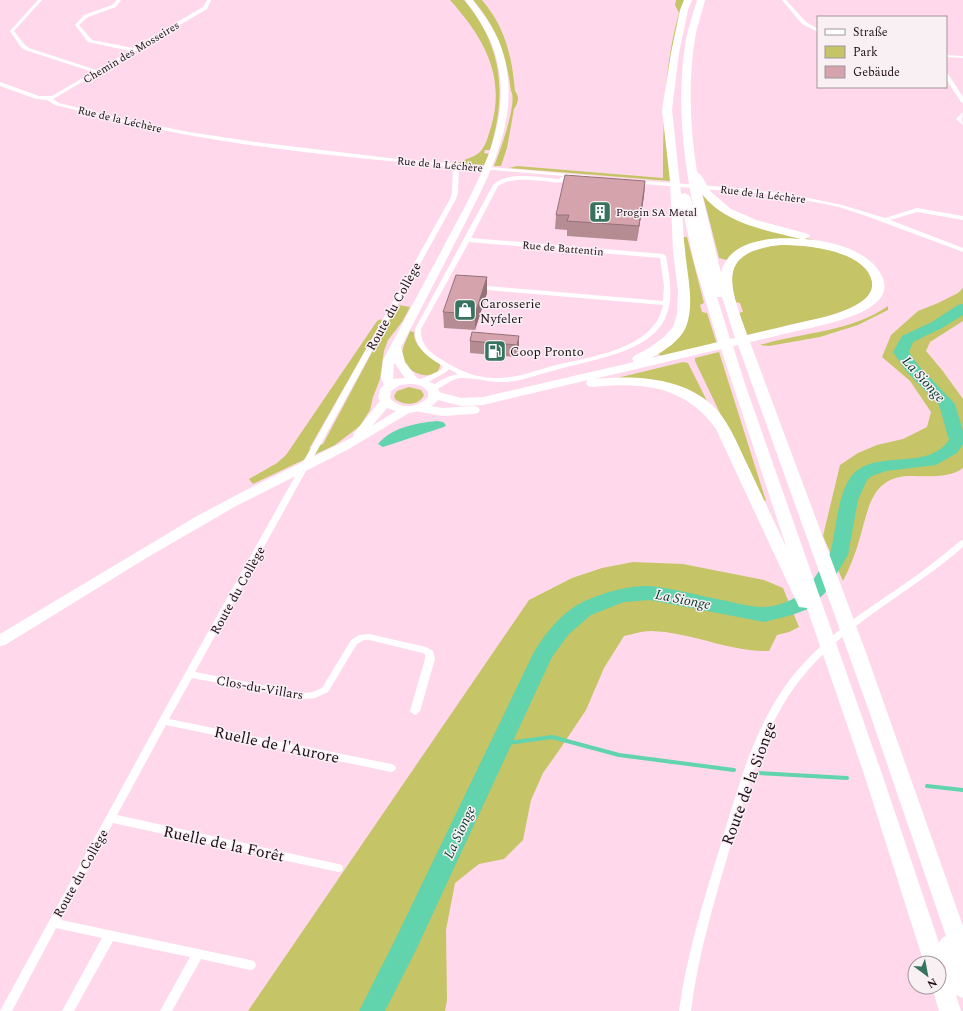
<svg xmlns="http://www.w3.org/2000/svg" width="963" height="1011" viewBox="0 0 963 1011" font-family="Spectral,serif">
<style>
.green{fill:#c5c467}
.water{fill:#61d3ad}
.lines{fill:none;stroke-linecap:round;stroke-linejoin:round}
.stream{stroke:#61d3ad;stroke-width:4}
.river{fill:#61d3ad;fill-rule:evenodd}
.minor{fill:#fff;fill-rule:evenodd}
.trunk{fill:#fff;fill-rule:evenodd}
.motorway{fill:#fff;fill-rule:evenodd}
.wall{fill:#b68c93}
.shaded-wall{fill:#947278}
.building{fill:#d4a3ab;stroke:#947278}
.labels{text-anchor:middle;stroke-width:3;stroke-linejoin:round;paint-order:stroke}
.far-street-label{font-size:11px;fill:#1d0e16;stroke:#f9f0f4}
.far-poi-label{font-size:11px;fill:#1d0e16;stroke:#f9f0f4;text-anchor:start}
.poi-label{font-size:13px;fill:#1d0e16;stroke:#f9f0f4;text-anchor:start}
.street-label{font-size:13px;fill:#1d0e16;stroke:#f9f0f4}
.water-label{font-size:14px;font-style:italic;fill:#013728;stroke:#f9f0f4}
.near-street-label{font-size:16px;fill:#1d0e16;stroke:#f9f0f4}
</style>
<rect width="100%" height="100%" fill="#ffd9eb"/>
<!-- green -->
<path class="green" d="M450,0H464C503,46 507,94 490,150H485L484,153L489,154L484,165L470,164L469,165L458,163C465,159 473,158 480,152C486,146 488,136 491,127C506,76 484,38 450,0Z
M473,0H482C505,27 512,56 515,91C520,97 518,103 514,109L507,148L501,166H494C500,152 518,101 511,91C507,56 496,26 473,0Z
M676,0H686L671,70L670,181L509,168L517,166L663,178C663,122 664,66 679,13L675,5Z
M702,192L706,196L769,229L826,243L771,241L727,260L719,258Z
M682,237H687L704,303L700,305L702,312L707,313L717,344L661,356L657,353L682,329Z
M804,244C827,249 858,253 871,276C888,308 807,321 789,325C775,329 761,333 748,337L739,313L743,312L740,303L736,302C718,246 763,245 804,244Z
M963,288V321L930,342L926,351L942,370L963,399V468C949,479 925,476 909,476C870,477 868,512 859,541C855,554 850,568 843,581L823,536L840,465L858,453L877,445L903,439L927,427L931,412L910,381L882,357L891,335L918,311L938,303L958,293Z
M399,305L410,307L402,322L388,340L384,351L380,379L373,397L370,410L360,426L335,445L253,484L249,479L277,463L286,455L377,321L381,319L382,321L309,449L323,444L395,309Z
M888,306V310L858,325L820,337L769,346L760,345C803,332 851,332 888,306Z
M410,331L414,332C414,349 429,354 440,364C440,384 403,375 402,355C402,347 407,339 410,331Z
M719,352L766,501H762L695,361V358Z
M683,362L688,363L709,405L702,401L617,378Z
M409,387L421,390L424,395C419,406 403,406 395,399L394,396L397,391Z
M633,562L683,564L764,580L783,588L799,627L789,632L777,635L769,651C729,652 691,632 651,631C643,631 633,634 624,636L604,668L586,710L560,749L543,773L531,800L523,840L504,859L479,864L455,883L446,930L447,1000L445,1011H248L529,600L572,578L602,568Z"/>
<!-- water -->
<path class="water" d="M437,421L443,422L446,425L444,427L383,447L378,444C392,427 417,423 437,421Z"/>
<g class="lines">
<!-- stream -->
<path class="stream" d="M501,744L552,737L619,755L734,770
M758,773L847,778
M927,786L963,790"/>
<!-- river -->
<path class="river" d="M963,304V315L942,328L913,342L909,352L918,365L955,404L963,431V444L957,453L936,465L886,471L872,476L867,480L858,500L848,555L825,593L808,609L792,615L764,622L650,600L624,602L591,615L569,634L552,657L416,950L385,1011H359L394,942L533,654C543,636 559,616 577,605C597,594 628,585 650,586C672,588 700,596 722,600C743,604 760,611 781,604C801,598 812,583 822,566C825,562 829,558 830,553C837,530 837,483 859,469C885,452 929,469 949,440L939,405L906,371L893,352L902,336L932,322L958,305Z"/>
<!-- minor -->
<path class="minor" d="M38,0H42L14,31L24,44L29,48L96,70L130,51L88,42L75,25L84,15L112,5L117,0H121L116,7L88,17L79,25L92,40L133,48L203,7L207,0H211L207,9L53,99L59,103L123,119L189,132L255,142L389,158L593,176V178L591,179L568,177C566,180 565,182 561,182C556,183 550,182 545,181C529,180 512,177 498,186L471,238L663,254L666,256C669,276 674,297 666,316C652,353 589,360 556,370C539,374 523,381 506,382C490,383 475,377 460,378C449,379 438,392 430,391L429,389L430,387C439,381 447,376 458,374L449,369L446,372L425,384H419L418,382L419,380L441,370L443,366C429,358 413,347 415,329L493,185C510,170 539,178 559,179L563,176L459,167L458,193L456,199L195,672L303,693L313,692L322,688L351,640L359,635L369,634L426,647L433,651L435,659L420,711L418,713L415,715L412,713L410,711L425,659V654L423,653L369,640H364L357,644L328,692L315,698L303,699L192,678L169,719L391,764L394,765L396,768L394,771L391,772L166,725L117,815L338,864L342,865L343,868L342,871L338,872L113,823L61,920L250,960L254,961L256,965L254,969L250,970L201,959L172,1011H160L190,957L113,941L74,1011H62L102,938L56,928L12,1011H0L160,718L450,199L452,193L453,167C365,159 276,151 188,135C143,127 99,116 55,105L47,100L36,99L0,86V82L39,96H52L93,72L25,50L20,46L10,31ZM469,242L660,258L664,286L663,301L476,285L473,287L476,289L663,305C655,350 588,357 552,366C532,372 513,379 493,378C471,377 457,369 439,358C428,351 420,343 421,329Z
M782,0H786L806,22L818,29V32L802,24Z
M946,55L963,56V58L946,57Z
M946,74H948L963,97V103L961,102L946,79Z
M963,112L962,119L963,125L956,119Z
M634,180L737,188L789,194L842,205L885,218L917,208L963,216V220L917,212L890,220L963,248V252L869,217L839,207L815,202L763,194L632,183L631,182Z
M963,540V547C914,590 852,620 809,669C765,718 750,782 731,844C715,899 698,954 691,1011H679C687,953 704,899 721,844C740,781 757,714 803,664C831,633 866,610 900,587C921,573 941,557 960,541Z"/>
<!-- trunk -->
<path class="trunk" d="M465,0H473C483,14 494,28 500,44C525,111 491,173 461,231C441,270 421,309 401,347L405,362L417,378L433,383L440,392V398L433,405L420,411L409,413L347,450L236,506L148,557L5,645L0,646V634L197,516L248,489L353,437L354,433L380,401L378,398L380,389L384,385L381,378L383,360C403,323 422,286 442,250C471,194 512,131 498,65C493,40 480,20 465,0ZM394,363L395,364L405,378L393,379ZM409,384C417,384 423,385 428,392V397C418,408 400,410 390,398L391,391L400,385ZM387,408L396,411L372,426Z"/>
<!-- motorway -->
<path class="motorway" d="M684,0H692L688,10L679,53L672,110L681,194L685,193L690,196L695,216C683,156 676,99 686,39C689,26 693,13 697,0H705C702,13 697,26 695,38C688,83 690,127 697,172L701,175L711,192L731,209L756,220L808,234L810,236L805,239C829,241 859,248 875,266C912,308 831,323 806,329C787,333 768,338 750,342L865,650L963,926V998L956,995L961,1011H939L932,987H939V963H924L864,774L807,608L799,607L797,603L716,429C686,386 641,382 593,387L588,386L586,383L588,380L483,405L461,406L430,398L428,395L430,392L435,391L461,398L483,397L634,362L632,359L634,356L649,348L664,337L673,327L677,314L678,291L673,251L670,181L662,110L671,53L680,10ZM702,194C725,224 766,230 801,239C778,237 740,238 726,261C723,265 722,269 721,273ZM682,207L694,262L718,342L651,358C664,351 680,341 686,327C695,303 687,275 685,250C683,236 683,221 682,207ZM781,245C806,245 866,250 872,282C873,291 868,297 861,302C845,313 825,317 807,321C787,326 767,330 747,335C731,288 713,252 781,245ZM717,297H722L735,338L730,339ZM738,345L869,711L946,936L942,938L939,943L882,774L745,384L733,346ZM721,349L787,549C774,521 761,494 748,466C739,448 731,426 717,410C687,377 636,375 594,379ZM945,964L946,969L943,968Z
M421,404L442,408L473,406L478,407L480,410L478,413L473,414L442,416L416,411L414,408L416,405Z"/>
</g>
<!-- wall -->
<path class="wall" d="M645,181L644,196L637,241L567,236V230L555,229L556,215Z
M487,277V293L475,330L444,328L443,312Z
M519,336V348L517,357L470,353V341Z"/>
<!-- shaded-wall -->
<path class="shaded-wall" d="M645,181L644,196L637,241Z
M487,277V293L475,330V314Z
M519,336V348L517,357V345Z"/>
<!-- building -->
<path class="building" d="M565,175L645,181L639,226L567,221L569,215H556Z
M456,275L487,277L475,314L443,312Z
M472,332L519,336L517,345L470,341Z"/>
<!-- icons -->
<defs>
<g id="building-square" transform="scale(1.15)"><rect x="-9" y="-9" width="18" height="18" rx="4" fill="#37735e" stroke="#f9f0f4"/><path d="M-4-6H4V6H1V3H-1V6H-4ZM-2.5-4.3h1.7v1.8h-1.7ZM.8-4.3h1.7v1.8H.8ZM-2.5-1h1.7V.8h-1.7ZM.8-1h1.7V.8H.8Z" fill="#fff"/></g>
<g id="shop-square" transform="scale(1.15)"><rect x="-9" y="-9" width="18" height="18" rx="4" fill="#37735e" stroke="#f9f0f4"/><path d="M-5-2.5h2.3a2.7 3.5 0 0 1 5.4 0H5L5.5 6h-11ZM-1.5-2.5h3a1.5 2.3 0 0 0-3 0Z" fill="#fff"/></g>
<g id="fuel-square" transform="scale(1.15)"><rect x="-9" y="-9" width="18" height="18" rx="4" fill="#37735e" stroke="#f9f0f4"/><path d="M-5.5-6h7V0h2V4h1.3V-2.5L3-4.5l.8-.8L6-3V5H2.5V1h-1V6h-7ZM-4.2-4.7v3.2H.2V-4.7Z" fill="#fff"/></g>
</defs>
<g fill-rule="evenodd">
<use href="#building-square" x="600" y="212"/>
<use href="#shop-square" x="465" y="310"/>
<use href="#fuel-square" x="495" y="351"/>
</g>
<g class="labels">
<!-- far-street labels -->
<g class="far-street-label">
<text transform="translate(131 52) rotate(-31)" y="4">Chemin des Mosseires</text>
<text transform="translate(120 119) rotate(13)" y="4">Rue de la Léchère</text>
<text transform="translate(440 164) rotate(5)" y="4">Rue de la Léchère</text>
<text transform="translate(763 194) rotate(7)" y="4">Rue de la Léchère</text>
<text transform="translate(563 248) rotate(5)" y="4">Rue de Battentin</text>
</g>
<!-- far-poi labels -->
<g class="far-poi-label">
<text x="616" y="216">Progin SA Metal</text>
</g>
<!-- poi labels -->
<g class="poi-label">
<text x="480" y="308">Carosserie<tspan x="480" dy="15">Nyfeler</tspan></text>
<text x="510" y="356">Coop Pronto</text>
</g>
<!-- street labels -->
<g class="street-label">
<text transform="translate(393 306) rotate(-61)" y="5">Route du Collège</text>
<text transform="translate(237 590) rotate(-61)" y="5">Route du Collège</text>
<text transform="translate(260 687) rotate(10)" y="5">Clos-du-Villars</text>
<text transform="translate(80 873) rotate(-61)" y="5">Route du Collège</text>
</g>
<!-- water labels -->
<g class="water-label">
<text transform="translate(924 379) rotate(48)" y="5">La Sionge</text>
<text transform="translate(683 599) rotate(11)" y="5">La Sionge</text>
<text transform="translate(459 832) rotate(-65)" y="5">La Sionge</text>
</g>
<!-- near-street labels -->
<g class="near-street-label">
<text transform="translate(277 744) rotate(12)" y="6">Ruelle de l'Aurore</text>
<text transform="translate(748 783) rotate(-70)" y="6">Route de la Sionge</text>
<text transform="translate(224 843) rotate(12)" y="6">Ruelle de la Forêt</text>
</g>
</g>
<!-- legend -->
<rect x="817" y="16" width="130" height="72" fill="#f9f0f4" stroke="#a1969b"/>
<rect x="825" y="29" width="20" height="6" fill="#ffffff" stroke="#a1969b"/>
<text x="853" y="36" font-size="12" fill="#1d0e16">Straße</text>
<rect x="825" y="46" width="20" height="12" fill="#c5c467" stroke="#a1969b"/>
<text x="853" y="56" font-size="12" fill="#1d0e16">Park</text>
<rect x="825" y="66" width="20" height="12" fill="#d4a3ab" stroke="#a1969b"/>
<text x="853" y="76" font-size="12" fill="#1d0e16">Gebäude</text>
<!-- north arrow -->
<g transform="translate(927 975) rotate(148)"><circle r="19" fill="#f9f0f4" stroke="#a1969b"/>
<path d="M0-3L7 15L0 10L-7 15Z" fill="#37735e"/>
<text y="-6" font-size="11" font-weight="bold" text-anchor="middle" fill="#1d0e16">N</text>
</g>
</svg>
